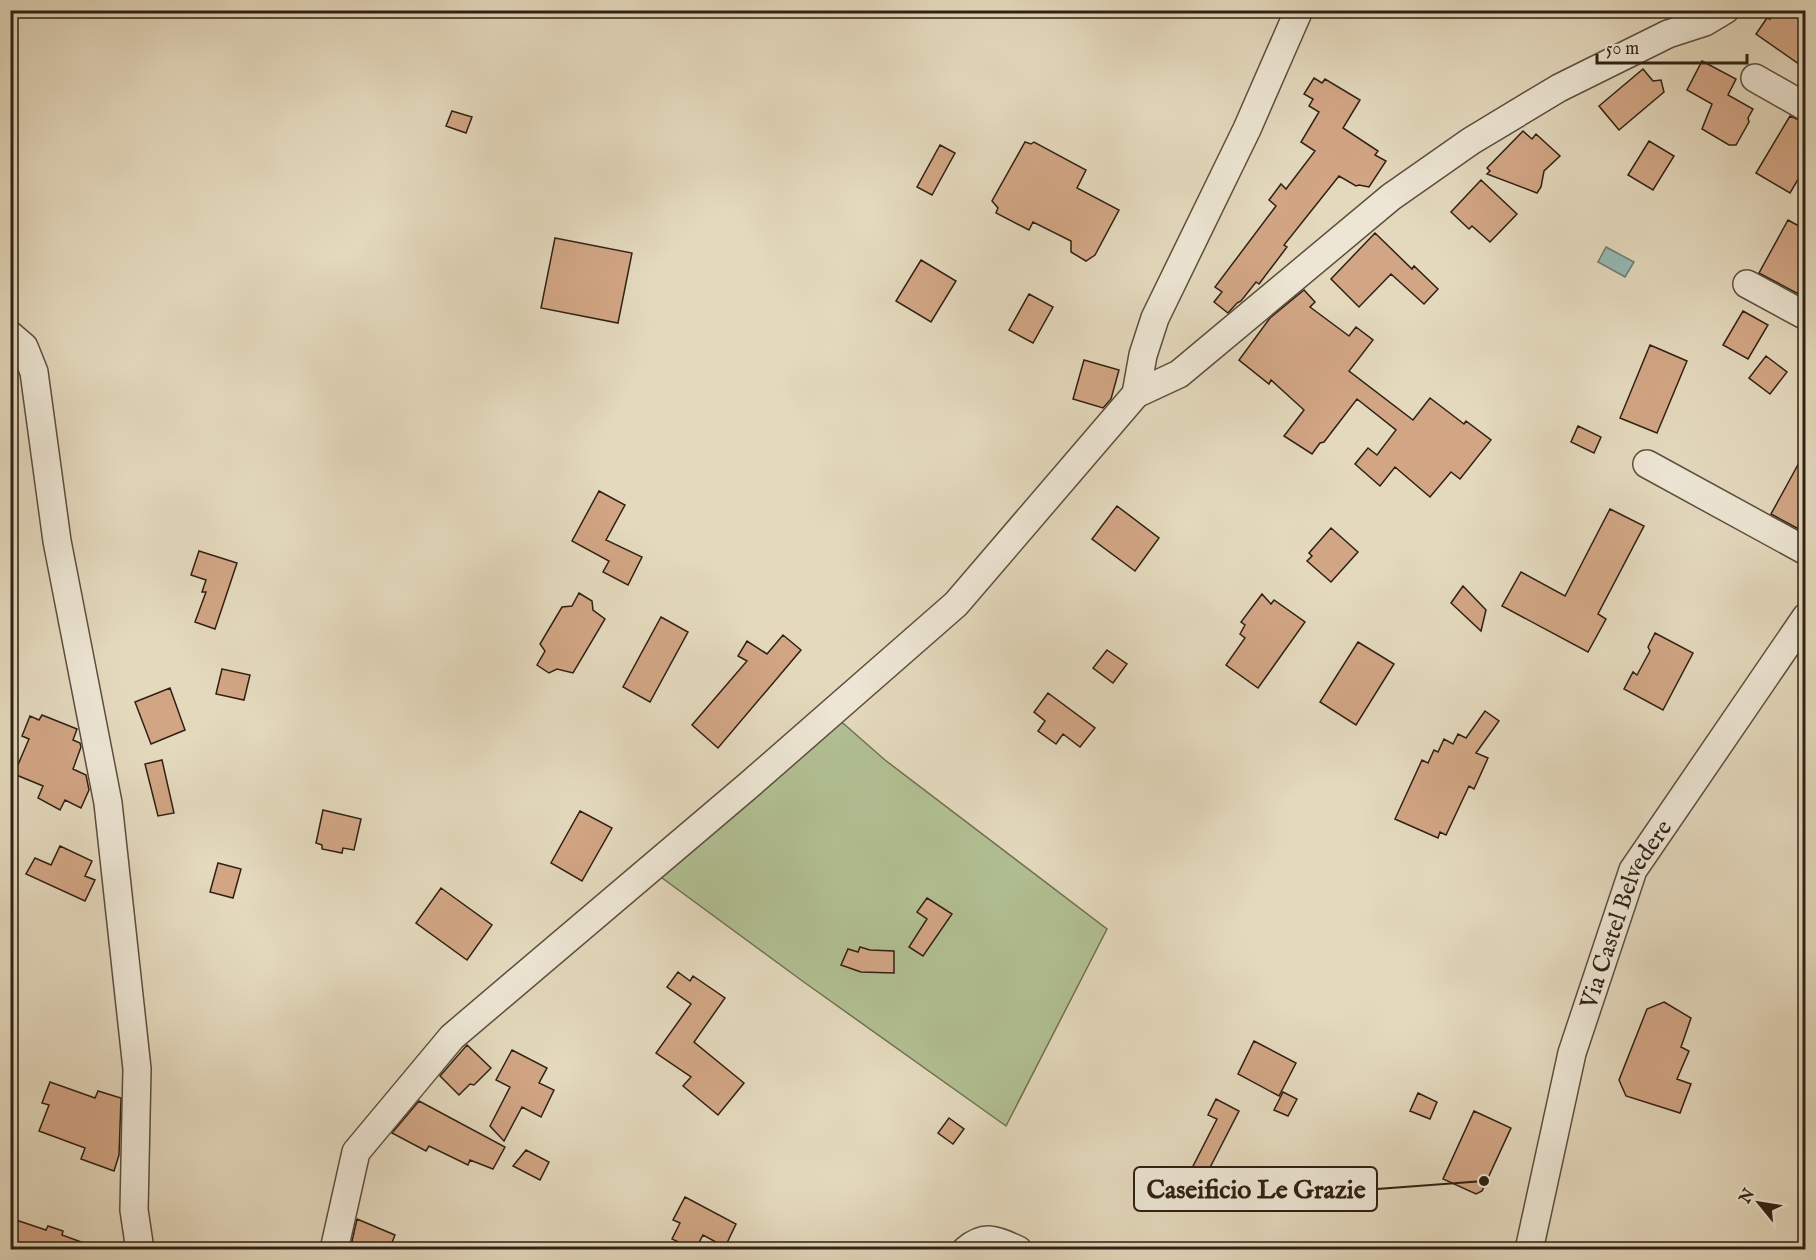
<svg xmlns="http://www.w3.org/2000/svg" width="1816" height="1260" viewBox="0 0 1816 1260" font-family="'IM FELL English',serif">
<style>
.green{fill:#b1c093;stroke:#707053;stroke-width:1.5}
.water{fill:#95bab4;stroke:#6d7c74;stroke-width:1.5}
.building{fill:#d2a685;stroke:#302013;stroke-width:1.5}
.lines{fill:none;stroke-linecap:round;stroke-linejoin:round}
.minor-casing{stroke:#5d4e3e;stroke-width:30}
.minor{stroke:#ede6d4;stroke-width:27}
.labels{text-anchor:middle;stroke-width:6;stroke-linejoin:round;paint-order:stroke}
.street-label{font-size:24px;fill:#302013;stroke:#ede6d4}
.leader{fill:none;stroke:#302013;stroke-width:2}
.callout-dot{fill:#302013;stroke:#ede6d4;stroke-width:2}
.callout{fill:#ede6d4;stroke:#302013;stroke-width:2}
.callout-label{font-size:26px;text-anchor:middle;font-weight:bold;fill:#302013}
</style>
<rect width="100%" height="100%" fill="#e4d9bd"/>
<filter id="stains"><feTurbulence type="fractalNoise" baseFrequency=".00333" numOctaves="4"/><feColorMatrix values="0 0 0 0 .2 0 0 0 0 .09 0 0 0 0 .02 0 0 0 .5 -.17"/></filter>
<radialGradient id="worn" r=".72"><stop offset=".6" stop-color="#630" stop-opacity="0"/><stop offset="1" stop-color="#630" stop-opacity=".3"/></radialGradient>
<!-- green -->
<path class="green" d="M834,718L844,724L885,760L1107,929L1006,1126L801,980L654,872Z"/>
<!-- water -->
<path class="water" d="M1606,247L1634,262L1625,277L1598,262Z"/>
<!-- building -->
<path class="building" d="M1776,10H1806V69L1756,34L1767,18L1770,19Z
M1702,61L1736,79L1728,95L1753,109L1748,118L1749,122L1736,145H1729L1702,129L1712,104L1687,90Z
M1643,69L1653,81L1661,80L1664,92L1619,130L1599,106Z
M1314,78L1322,83L1325,79L1360,100L1343,128L1378,151L1375,155L1386,161L1369,187L1359,185L1356,186L1339,176L1284,245L1287,247L1259,284L1256,282L1241,301L1237,303L1228,313L1214,302L1222,292L1215,287L1276,206L1269,200L1281,184L1286,189L1315,151L1301,142L1319,112L1309,106L1313,99L1304,94Z
M452,111L472,117L466,133L446,126Z
M1790,116L1806,123V166L1790,193L1756,173Z
M1523,131L1532,139L1536,134L1560,156L1544,171L1541,187L1537,193L1487,174L1490,171L1487,168Z
M1649,141L1674,156L1653,190L1628,175Z
M1025,142L1031,144L1034,142L1086,170L1077,188L1119,210L1095,255L1086,261L1071,252V241L1033,222L1029,230L996,213L998,208L992,201Z
M940,145L955,153L932,195L917,187Z
M1481,180L1517,214L1490,242L1472,226L1469,229L1451,212Z
M1788,220L1806,230V298L1759,273Z
M1375,233L1412,269L1414,266L1438,289L1424,304L1391,274L1359,307L1331,279Z
M555,238L632,253L618,323L541,308Z
M921,260L956,281L931,322L896,301Z
M1304,290L1315,302L1310,307L1349,336L1356,327L1373,340L1349,371L1413,420L1430,398L1464,424L1466,421L1491,440L1460,479L1451,472L1430,497L1395,467L1380,486L1355,464L1368,448L1377,455L1396,430L1357,399L1324,442L1320,443L1312,454L1284,436L1304,410L1271,380L1269,384L1239,360L1270,318Z
M1029,294L1053,307L1033,343L1009,330Z
M1743,311L1768,325L1748,359L1723,345Z
M1650,345L1687,361L1657,433L1620,418Z
M1766,356L1787,372L1770,394L1749,378Z
M1084,360L1119,370L1111,399L1103,408L1073,399Z
M1578,426L1601,437L1594,453L1571,442Z
M1806,450V533L1771,514Z
M599,491L625,505L606,540L642,557L628,585L603,572L609,561L572,541Z
M1117,506L1159,538L1135,571L1092,539Z
M1610,509L1644,526L1598,614L1606,619L1588,652L1502,606L1521,572L1565,596Z
M1331,528L1358,552L1331,582L1307,561L1312,556L1309,553Z
M199,551L237,563L215,629L195,622L206,592H202L206,580L191,575Z
M1463,586L1486,610L1481,631L1451,603Z
M579,593L592,601L593,610L605,619L573,673L557,669L549,673L537,665L545,651L540,644L562,607L572,606Z
M1262,594L1271,604L1274,600L1305,622L1258,688L1226,665L1245,638L1240,634L1245,625L1241,622Z
M661,617L688,632L650,702L623,687Z
M1655,633L1693,653L1663,710L1624,689L1633,672L1637,675L1650,651L1648,647Z
M783,635L801,650L718,748L692,725L747,661L738,656L747,641L767,654Z
M1358,642L1394,664L1356,725L1320,702Z
M1107,650L1127,664L1113,683L1093,668Z
M222,669L250,675L244,700L216,694Z
M170,688L185,730L151,744L135,702Z
M1048,693L1095,728L1080,747L1063,734L1056,744L1038,731L1045,721L1034,712Z
M1485,711L1499,721L1476,753L1488,758L1474,789L1469,786L1446,835L1440,832L1438,838L1395,819L1422,760L1428,763L1434,750L1438,752L1444,739L1453,744L1458,734L1466,738Z
M42,715L77,729L73,740L80,743L81,747L73,769L86,775L89,790L81,808L65,800L60,810L38,798L43,786L14,774L29,739L22,736L30,716L39,720Z
M162,760L174,813L158,816L145,764Z
M323,810L361,819L354,850L343,848L342,853L322,849V845L316,843Z
M580,811L612,828L582,881L551,863Z
M60,846L92,861L85,876L95,880L85,901L26,874L35,858L51,865Z
M218,863L241,869L233,898L210,892Z
M441,888L492,925L467,960L416,923Z
M927,898L952,914L923,956L909,947L927,919L917,912Z
M860,947L870,950L894,951V973L861,972L841,965L848,949L858,952Z
M678,972L690,981L693,976L725,998L694,1042L744,1083L718,1115L683,1086L691,1077L656,1053L691,1004L667,987Z
M1664,1002L1691,1018L1681,1047L1689,1051L1677,1079L1691,1084L1680,1113L1626,1096L1619,1080L1647,1009Z
M1254,1041L1296,1063L1279,1096L1238,1074Z
M467,1045L491,1068L474,1085L470,1084L459,1095L440,1076Z
M512,1050L547,1068L539,1083L554,1090L541,1117L522,1107L504,1141L490,1126L510,1087L496,1080Z
M50,1082L95,1098L98,1091L121,1098L119,1155L114,1171L81,1159L85,1148L39,1131L49,1105L42,1103Z
M1283,1092L1297,1099L1288,1116L1274,1110Z
M1418,1093L1437,1102L1430,1119L1410,1111Z
M1216,1099L1239,1111L1202,1183L1188,1176L1217,1119L1208,1115Z
M419,1101L505,1147L493,1169L470,1160L468,1165L429,1146L426,1151L392,1133Z
M1474,1111L1511,1128L1482,1191L1476,1194L1443,1179Z
M949,1118L964,1129L953,1144L938,1133Z
M526,1150L549,1162L540,1180L513,1166Z
M685,1197L736,1224L725,1247L703,1235L695,1250L672,1239L680,1223L673,1220Z
M10,1218L46,1230L48,1226L63,1231L62,1235L95,1247V1250H10Z
M357,1219L395,1235L389,1250H350Z"/>
<g class="lines">
<!-- minor casing -->
<g class="minor-casing">
<g id="minor">
<path d="M1755,78L1806,107"/>
<path d="M1747,284L1806,316"/>
<path d="M10,335L24,347L34,372L57,541L108,803L137,1069L134,1210L140,1250"/>
<path d="M1136,394L1143,355L1155,318L1247,129L1299,10"/>
<path d="M1647,464L1806,551"/>
<path d="M334,1250L356,1152L452,1037L749,785L956,604L1136,394L1179,374L1391,197L1471,141L1559,88L1668,34L1705,22L1725,10"/>
<path d="M966,1250C986,1233 997,1241 1018,1250"/>
<path id="s1" d="M1529,1250L1572,1053L1633,870L1806,617"/>
</g>
</g>
<!-- minor -->
<use href="#minor" class="minor"/>
</g>
<g class="labels">
<!-- street labels -->
<g class="street-label">
<text dy="8" stroke="none"><textPath href="#s1" startOffset="351">Via Castel Belvedere</textPath></text>
</g>
</g>
<!-- callouts -->
<path class="leader" d="M1484 1181L1377 1189"/>
<circle class="callout-dot" cx="1484" cy="1181" r="6"/>
<rect class="callout" x="1134" y="1167" width="243" height="44" rx="6"/>
<g class="callout-label">
<text x="1256" y="1198">Caseificio Le Grazie</text>
</g>
<!-- margin -->
<rect width="1816" height="1260" fill="none" stroke="#e4d9bd" stroke-width="36"/>
<rect x="12" y="12" width="1792" height="1236" fill="none" stroke="#302013" stroke-width="3"/>
<rect x="18" y="18" width="1780" height="1224" fill="none" stroke="#302013" stroke-width="1.5"/>
<!-- north arrow -->
<g transform="translate(1759 1203) rotate(300)" stroke="#ede6d4" stroke-width="4.5" paint-order="stroke">
<path d="M0-4.5L10 22L0 15L-10 22Z" fill="#302013"/>
<text y="-9" font-size="16" font-weight="bold" text-anchor="middle" fill="#302013">N</text>
</g>
<!-- scale -->
<path d="M1597 54v9h150v-9" fill="none" stroke="#302013" stroke-width="3"/>
<text x="1606" y="54" font-size="18" fill="#302013" stroke="#ede6d4" stroke-width="4.5" paint-order="stroke">50 m</text>
<rect width="100%" height="100%" filter="url(#stains)"/>
<rect width="100%" height="100%" fill="url(#worn)"/>
</svg>
